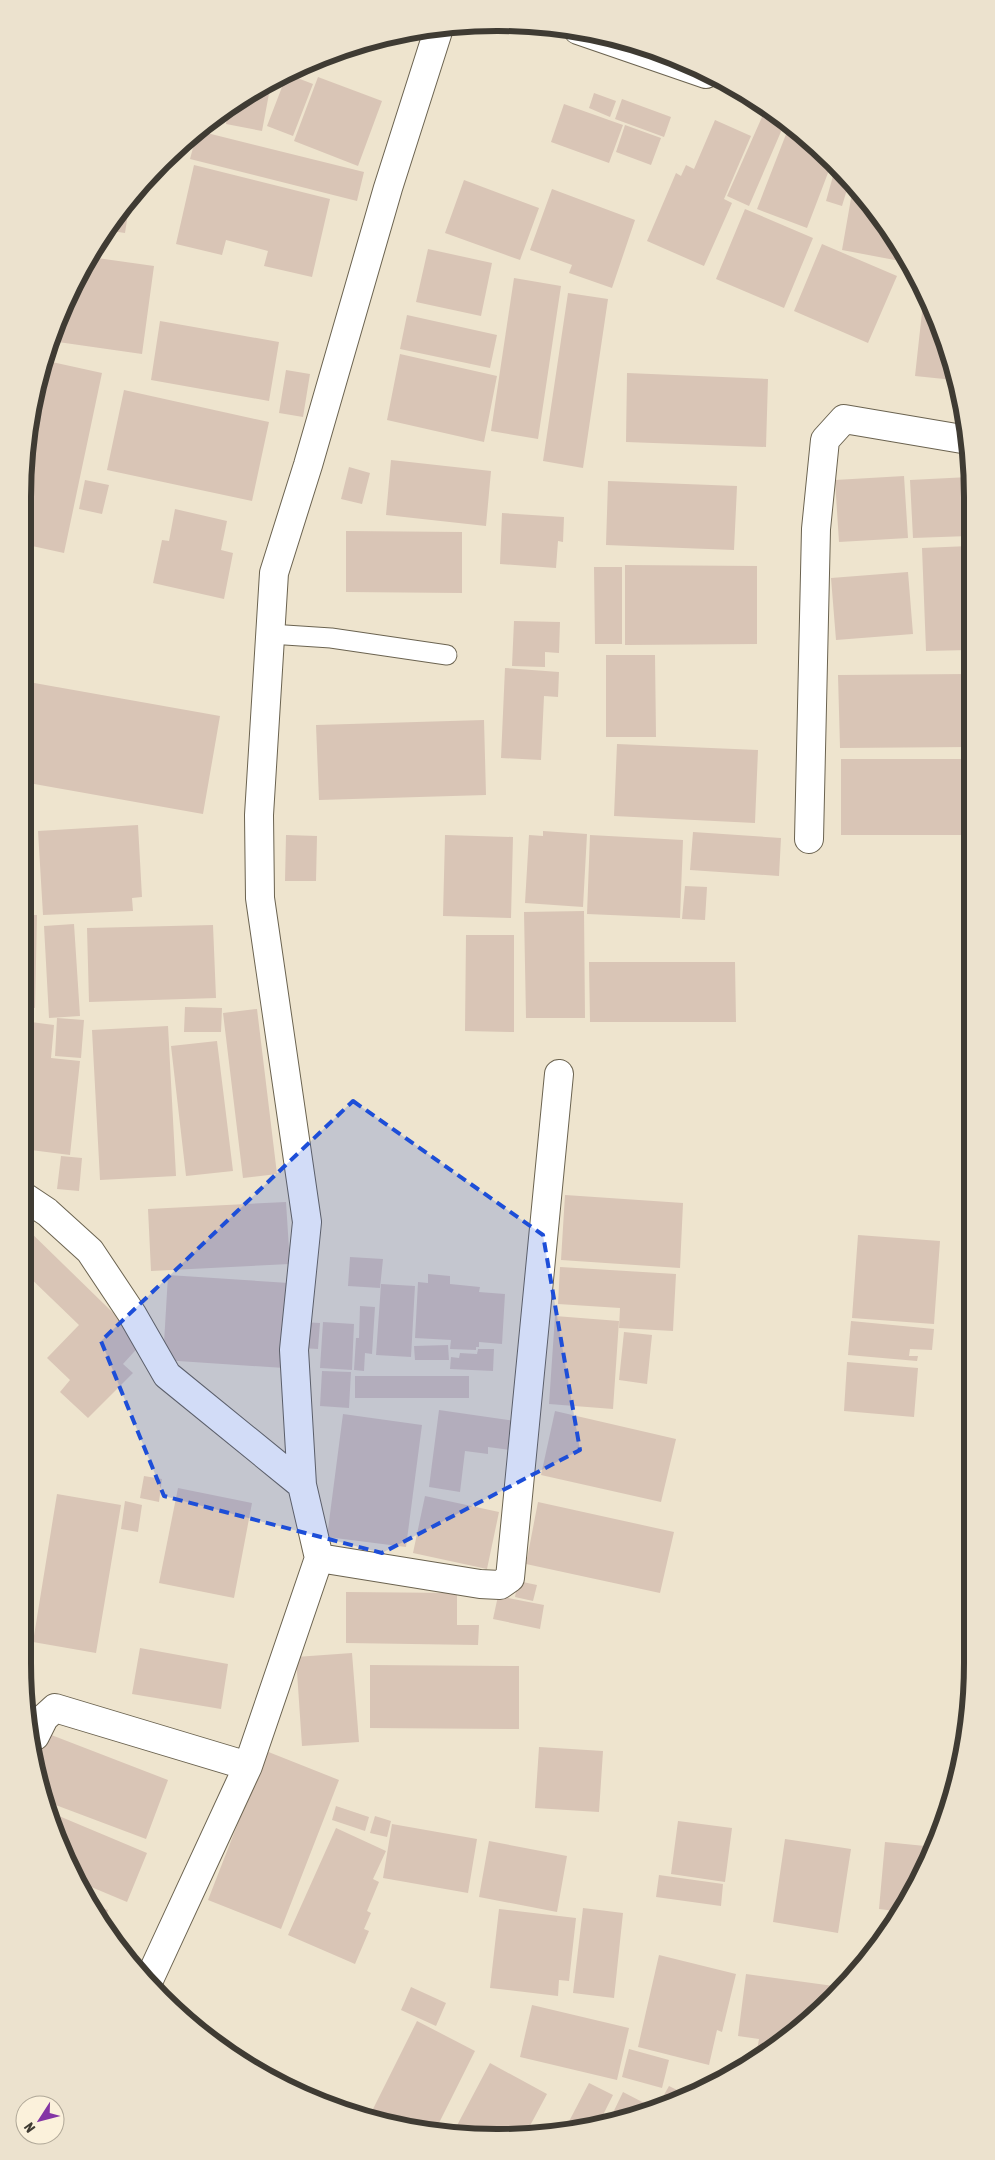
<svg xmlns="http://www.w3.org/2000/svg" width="995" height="2160" viewBox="0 0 995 2160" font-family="'Asap Condensed',sans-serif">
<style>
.building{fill:#d9c5b6}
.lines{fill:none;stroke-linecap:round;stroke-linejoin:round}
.service-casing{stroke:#6b6350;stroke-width:21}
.minor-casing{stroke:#6b6350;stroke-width:30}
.service{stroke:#fff;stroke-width:19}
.minor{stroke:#fff;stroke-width:28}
.marked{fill:#1d4ed8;fill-opacity:0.2;stroke:#1d4ed8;stroke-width:4;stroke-dasharray:10 6;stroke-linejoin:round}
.rim{fill:none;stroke:#3f3b33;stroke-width:6}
</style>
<rect width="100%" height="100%" fill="#eee4ce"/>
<!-- building -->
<path class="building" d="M287,74L313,84L293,136L267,126Z
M318,77L382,101L358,166L294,141Z
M271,83L262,131L226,124L229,106Z
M594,93L616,101L610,117L589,108Z
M622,99L671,117L664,137L615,119Z
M564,104L623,125L609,163L551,142Z
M766,108L786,120L749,206L727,196Z
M715,120L751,136L724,199L732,203L704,266L647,241L676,173L681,176L686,165L694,169Z
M790,124L831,165L807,228L757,209Z
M625,125L661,138L651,165L616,152Z
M199,131L364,172L357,201L190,159L197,133Z
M194,165L330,199L312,277L264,266L268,251L226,240L222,255L176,244Z
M835,169L849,183L842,206L826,201Z
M464,180L539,208L520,260L445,233Z
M853,187L874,208L901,255L900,261L842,250Z
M552,189L635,220L612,288L569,273L572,265L530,250Z
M130,200L125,233L105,230Z
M745,209L813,238L784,308L716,279Z
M822,244L897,276L868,343L794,311Z
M428,249L492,263L481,316L416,302Z
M90,257L154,266L142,354L51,341L59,316Z
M514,278L561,286L538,439L491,431Z
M568,293L608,299L583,468L543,461Z
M924,294L936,315L954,380L915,376Z
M407,315L497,335L490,368L400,349Z
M160,321L279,342L269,401L151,380Z
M400,354L497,376L484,442L387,420Z
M52,362L102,373L64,553L23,544V496Z
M286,370L310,374L303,417L279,413Z
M627,373L768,379L766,447L626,442Z
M124,390L269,422L252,501L107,470Z
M391,460L491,471L486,526L386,515Z
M349,467L370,473L362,504L341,499Z
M904,476L908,538L839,542L835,480Z
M969,477V536L913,538L910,480Z
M85,480L109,485L102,514L79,509Z
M608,481L737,486L734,550L606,545Z
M175,509L227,521L221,550L233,553L224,599L153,583L162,540L169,541Z
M502,513L564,517L563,542L558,541L556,568L500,564Z
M346,531L462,532V593L346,592Z
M969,546V650L926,651L922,548Z
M625,565L757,566V644L625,645Z
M594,567H622V644H595Z
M908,572L913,634L836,640L831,578Z
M514,621L560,622L559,653L545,652V667L512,666Z
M606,655H655L656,737H606Z
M505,668L559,672L558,697L544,696L541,760L501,758Z
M969,674V747L840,748L838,675Z
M23,681L220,716L203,814L23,782Z
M484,720L486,795L319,800L316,725Z
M617,744L758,750L755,823L614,816Z
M841,759H969L970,835H841Z
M138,825L142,897L132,898L133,911L43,915L38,831Z
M543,831L587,834L583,907L525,903L529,835L543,836Z
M693,832L781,838L779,876L690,870Z
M286,835L317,836L316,881H285Z
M445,835L513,837L511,918L443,916Z
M590,835L683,840L680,918L587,914Z
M685,886L707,887L705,920L682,919Z
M584,911L585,1018H526L524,912Z
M23,915H37L35,1008L23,1007Z
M74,924L80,1016L49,1018L44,926Z
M213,925L216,998L89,1002L87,928Z
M466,935H514V1032L465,1031Z
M589,962H735L736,1022H590Z
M185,1007L222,1008L221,1032H184Z
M257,1009L277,1174L243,1178L223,1013Z
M57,1018L84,1020L81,1058L55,1056Z
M23,1021L54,1025L51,1058L80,1061L70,1155L23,1149Z
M168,1026L176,1176L100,1180L92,1030Z
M217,1041L233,1171L186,1176L171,1046Z
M61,1156L82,1158L79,1191L57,1189Z
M565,1195L683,1203L680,1268L561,1260Z
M286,1202L290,1264L151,1271L148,1209Z
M23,1225L143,1342L123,1364L133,1373L88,1418L60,1392L70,1380L47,1358L79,1325L23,1271Z
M858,1235L940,1241L934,1324L852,1318Z
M350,1257L383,1259L380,1288L348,1286Z
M560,1267L676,1274L673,1331L619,1328L620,1308L558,1304Z
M428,1274L450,1276V1284L480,1287L479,1292L505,1294L502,1344L479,1342V1347H476V1350L450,1349L451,1340L415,1338L418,1282L428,1283Z
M168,1275L289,1283L284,1368L163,1360Z
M381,1284L415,1286L411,1357L376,1355Z
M360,1306L375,1307L372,1354L365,1353L364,1371L354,1370L356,1338H359Z
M555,1316L619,1321L613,1409L549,1404Z
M851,1321L934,1329L932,1350L910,1349L909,1356H918L917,1361L848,1355Z
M302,1322L320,1323L318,1349L301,1348Z
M323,1322L354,1324L352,1370L320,1368Z
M624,1332L652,1335L647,1384L619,1380Z
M448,1345L449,1360H415L414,1346Z
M478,1349H494L493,1371L450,1369L451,1357L459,1358L460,1353L477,1354Z
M847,1362L918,1368L914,1417L844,1411Z
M322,1371L351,1372L349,1408L320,1406Z
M355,1376H469V1398H355Z
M439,1410L522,1422L518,1451L488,1447V1454L465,1451L460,1492L429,1487Z
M555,1411L676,1439L661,1502L541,1475Z
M343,1414L422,1425L406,1547L327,1537Z
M144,1476L162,1479L159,1502L140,1498Z
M178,1488L252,1503L234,1598L159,1583Z
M57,1494L121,1505L96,1653L33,1642Z
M425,1496L499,1512L487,1569L413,1553Z
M125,1501L142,1505L138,1532L121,1529Z
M538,1502L674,1532L660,1593L526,1564Z
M518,1581L537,1585L533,1601L515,1597Z
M346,1592L457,1593V1625H479L478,1645L346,1643Z
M498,1596L544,1605L540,1629L493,1619Z
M140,1648L228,1664L221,1709L132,1694Z
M352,1653L359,1742L302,1746L296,1657Z
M370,1665L519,1666V1729L370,1728Z
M41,1731L168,1780L146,1839L45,1801L36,1744Z
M539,1747L603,1751L599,1812L535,1808Z
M266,1751L339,1780L281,1929L208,1900Z
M336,1806L369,1817L365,1831L332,1820Z
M47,1811L147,1853L127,1902L77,1881Z
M375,1816L391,1821L387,1837L370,1833Z
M678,1821L732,1828L725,1882L671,1874Z
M392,1824L477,1839L468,1893L383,1878Z
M336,1828L386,1851L373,1879L379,1882L367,1911L371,1913L364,1929L369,1931L355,1964L288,1935Z
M785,1839L851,1849L838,1933L773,1922Z
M489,1841L567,1856L557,1912L479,1897Z
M885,1842L935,1847L895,1911L879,1909Z
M659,1875L723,1884L721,1906L656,1897Z
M89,1904L108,1910L104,1924L94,1911Z
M583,1908L623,1913L614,1998L573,1993Z
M499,1909L576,1918L569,1981L559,1980L558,1996L490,1988Z
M659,1955L736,1974L722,2032L717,2030L709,2065L638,2047Z
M746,1974L841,1987L756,2056L759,2039L738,2036Z
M411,1987L446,2003L436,2026L401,2010Z
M532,2005L629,2028L617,2080L520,2057Z
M417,2021L475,2051L435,2131L405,2128L370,2115Z
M629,2049L669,2060L662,2088L622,2077Z
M256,2059L329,2098L328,2100L260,2074L251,2067Z
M490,2063L547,2094L525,2135L497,2137L453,2133Z
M589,2083L613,2095L598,2125L590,2128L564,2131Z
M669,2086L683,2093L660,2102Z
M623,2092L650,2106L609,2121Z"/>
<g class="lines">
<!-- service casing -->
<g class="service-casing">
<path id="service" d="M270,634L331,638L447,655"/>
</g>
<!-- minor casing -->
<g class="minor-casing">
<path id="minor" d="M578,30L706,74
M809,839L816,529L825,440L844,419L968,440
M23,1196L47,1212L90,1251L132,1314L167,1375L302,1485
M319,1558L480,1584L500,1585L510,1578L559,1074
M35,1736L44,1718L55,1708L248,1766
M148,1982L248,1766L319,1558L302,1485L294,1350L307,1222L260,898L259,815L274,573L308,465L388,188L439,28"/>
</g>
<!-- service -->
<use href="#service" class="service"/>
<!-- minor -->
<use href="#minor" class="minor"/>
</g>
<!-- marked area -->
<path class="marked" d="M353,1101L543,1235L580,1450L382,1553L164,1496L101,1341Z"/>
<!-- crop -->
<path d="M0 0H995V2160H0ZM497 31H498A466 466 0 0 1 964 497V1663A466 466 0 0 1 498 2129H497A466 466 0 0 1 31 1663V497A466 466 0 0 1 497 31Z" fill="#ece2ce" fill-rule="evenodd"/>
<path class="rim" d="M497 31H498A466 466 0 0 1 964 497V1663A466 466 0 0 1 498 2129H497A466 466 0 0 1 31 1663V497A466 466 0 0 1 497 31Z"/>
<!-- north arrow -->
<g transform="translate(40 2120) rotate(234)"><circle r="24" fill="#fbf1db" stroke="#b0a898"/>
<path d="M0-4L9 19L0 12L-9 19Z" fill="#8435a5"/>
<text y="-8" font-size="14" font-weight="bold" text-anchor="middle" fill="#3f3b33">N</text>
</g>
</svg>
